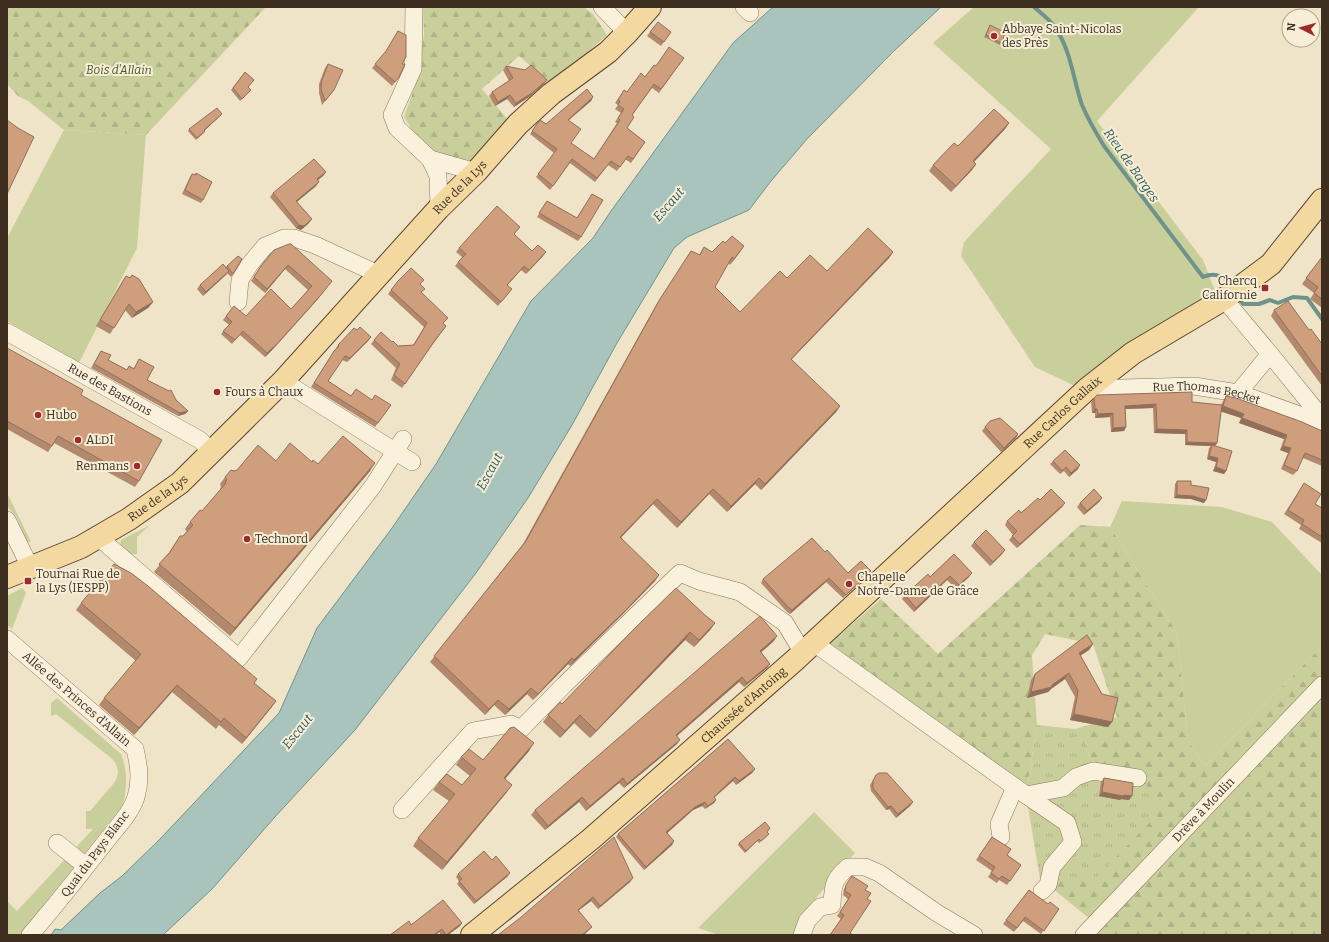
<svg xmlns="http://www.w3.org/2000/svg" width="1329" height="942" viewBox="0 0 1329 942" font-family="Bitter,serif">
<style>
.grass{fill:#c9cf9b}
.forest{fill:url(#forest-firs)}
.park{fill:url(#park-tufts)}
.water{fill:#a9c4bc;stroke:#6f938a}
.lines{fill:none;stroke-linecap:round;stroke-linejoin:round}
.stream{stroke:#6f938a;stroke-width:4}
.minor-casing{stroke:#8d765c;stroke-width:18}
.major-casing{stroke:#5b4430;stroke-width:24}
.minor{stroke:#faf1dc;stroke-width:17}
.major{stroke:#f3d9a0;stroke-width:22}
.wall{fill:#b2896c}
.shaded-wall{fill:#916f58}
.building{fill:#cf9f7d;stroke:#916f58}
.poi-dot{fill:#9e2a2b;stroke:#f7eed8;stroke-width:1.5}
.labels{text-anchor:middle;stroke-width:4;stroke-linejoin:round;paint-order:stroke}
.poi-label{font-size:12px;fill:#3d2e20;stroke:#f7eed8;text-anchor:start}
.park-label{font-size:12px;font-style:italic;fill:#4d5a26;stroke:#f7eed8}
.street-label{font-size:12px;fill:#3d2e20;stroke:#f7eed8}
.water-label{font-size:13px;font-style:italic;fill:#2f5d5a;stroke:#f7eed8}
</style>
<defs>
<pattern id="forest-firs" width="22" height="20" patternUnits="userSpaceOnUse"><rect width="22" height="20" fill="#c9cf9b"/><path d="M5 1l3.5 6h-7zM16 11l3.5 6h-7z" fill="#aeb285"/></pattern>
<pattern id="park-tufts" width="24" height="20" patternUnits="userSpaceOnUse"><rect width="24" height="20" fill="#c9cf9b"/><path d="M3 7l-1-3M5 7V3M7 7l1-3M15 17l-1-3M17 17v-4M19 17l1-3" fill="none" stroke="#aeb285"/></pattern>
</defs>
<rect width="100%" height="100%" fill="#f0e4c8"/>
<!-- grass -->
<path class="grass" d="M974,7H1199L1097,121L1203,260L1215,291L1126,344L1075,386L1035,367L961,256L964,242L1051,149L933,43Z
M64,130L146,135L137,248L79,363L7,321V238Z
M7,495H8L31,542H27L16,516L7,506Z
M1122,501L1222,507L1272,522L1322,575V646L1205,766L1188,741L1177,633L1110,527Z
M150,525L137,537V554L128,555L120,545L121,540Z
M22,588L26,593L12,629L7,625V596Z
M57,698L121,754C128,771 127,788 123,805L20,935H7V901L17,911L93,829H86V811H90L114,783C120,775 119,765 111,758L56,714L51,716V703Z
M814,812L855,853L816,898L795,935H719L698,928Z"/>
<!-- forest -->
<path class="forest" d="M7,7H266L146,135L64,130L28,101L18,96L7,84Z
M423,7H584L593,14L607,35L551,84L519,56L482,89L509,121L474,161L452,159L422,146L404,117L417,81L424,34Z
M1080,525L1110,527L1177,633L1188,741L1205,766L1322,646V675L1224,776L1090,919L1048,885L1062,876L1096,768L1075,729L1117,717L1093,644L1045,634L1032,655L1037,725L1026,795L824,649L881,599L938,654Z
M1322,692V935H1091Z"/>
<!-- park -->
<path class="park" d="M1037,725L1075,729L1096,768L1143,775L1156,816L1093,881L1062,876L1048,885L1040,879L1026,795Z"/>
<!-- water -->
<path class="water" d="M773,7H941L894,51L807,139L771,181L749,210L687,237L674,248L617,343L572,425L528,498L476,573L355,730L274,818L213,888L163,935H51L55,929L61,930L100,893L122,876L159,840L279,713L317,628L392,528L436,464L531,301L593,238L611,211L733,43Z"/>
<g class="lines">
<!-- stream -->
<path class="stream" d="M1034,7C1041,13 1049,19 1054,26C1071,49 1073,79 1082,105C1088,119 1096,133 1104,146L1203,277C1215,272 1222,276 1232,284
M1241,301L1243,304H1259L1270,300L1278,303L1293,297L1307,298L1322,319"/>
<!-- minor casing -->
<g class="minor-casing">
<g id="minor">
<path d="M414,7L413,69L392,115L397,128L430,159L438,176L439,208"/>
<path d="M602,7L627,33"/>
<path d="M744,7L750,13"/>
<path d="M430,159L476,172"/>
<path d="M1224,299L1270,354L1322,418"/>
<path d="M238,302L240,280L250,264L265,246L284,238H294L315,245L378,274"/>
<path id="s1" d="M7,332L200,440L211,451"/>
<path d="M283,381L412,462"/>
<path id="s2" d="M1087,389L1194,386L1238,393L1322,423"/>
<path d="M1238,393L1270,354"/>
<path d="M7,520L30,567"/>
<path d="M98,537L239,658L373,486L403,439"/>
<path id="s3" d="M7,639L135,749C139,766 141,780 136,797C131,813 117,827 107,840C82,872 57,904 30,935"/>
<path d="M814,643L1026,795L1063,788L1076,777L1093,771L1138,778"/>
<path d="M1026,795L1067,823L1073,842L1052,867L1048,885L1042,891"/>
<path d="M402,810L473,731L511,724L521,729L564,685L680,573L699,581L740,592L785,623L803,653"/>
<path d="M1001,837L999,824L1015,787"/>
<path d="M57,843L86,866"/>
<path d="M802,935L807,921L820,907L832,905C833,885 833,880 848,867H865L879,873L937,913L974,935"/>
<path id="s4" d="M1084,935L1322,685"/>
</g>
</g>
<!-- major casing -->
<g class="major-casing">
<g id="major">
<path id="s5" d="M7,577L81,547L129,519L180,483L283,381L439,208L476,172L518,124L551,94L608,52L627,33L650,7"/>
<path id="s6" d="M472,935L591,839L795,660L1087,389L1133,353L1224,299L1271,264L1322,200"/>
</g>
</g>
<!-- minor -->
<use href="#minor" class="minor"/>
<!-- major -->
<use href="#major" class="major"/>
</g>
<!-- wall -->
<path class="wall" d="M990,25L1001,43L1000,45L984,37Z
M398,31L402,64L399,77L392,86L372,68L385,53Z
M650,32H671L661,46L647,36Z
M684,58L659,93L652,88L632,115L627,128L645,142L631,163L625,159L617,171L608,165L595,182L570,163L550,190L536,177L554,153L530,134L540,120L546,124L593,97L591,101L569,120L571,143L594,159L617,123L615,122L621,113L615,109L618,105L615,103L624,90L627,92L645,77L656,66Z
M328,64L334,90L322,105L319,93V84L325,68Z
M506,66L544,84L529,97L514,107L507,99L495,106L489,96L492,92L509,81L503,70Z
M245,72L254,80L248,87L249,92L240,101L231,90Z
M222,114L220,116L205,130V131L204,133L196,140L188,131L189,129Z
M1009,123L1005,129L974,162L976,164L972,170L951,192L929,171L933,165L958,146Z
M326,172L323,176L318,180L316,186L297,202L309,223L301,230L296,228L270,197L273,193Z
M196,173L203,200L201,203L182,194L190,177L192,174L195,175Z
M592,194L581,237L578,241L537,217L547,201L577,218Z
M520,227L514,234L532,251L543,256L526,274L521,270L507,285L509,293L498,306L455,266L462,257L456,252L459,248Z
M725,243L740,252L730,265L728,263L715,287L740,312L787,278L827,271L893,252L889,258L791,360L840,406L836,412L761,490L755,484L727,512L709,494L677,528L653,504L621,537L655,581L621,616L570,666L568,664L533,700L527,694L505,715L494,705L485,715L430,662L523,544L656,305L691,251L699,255L704,247L712,252Z
M274,250L332,281L317,300L274,348L265,357L240,335L232,344L221,334L229,325L223,320L226,316H246L291,309L308,290L285,269L265,293L251,281L261,266Z
M1322,257V308L1310,299L1314,293L1302,284Z
M227,266L233,274L231,277L227,273L203,296L197,289L200,285L226,267Z
M132,275L153,302L148,308L132,318L125,310L110,334L96,326L122,282L126,276L129,278Z
M398,281L420,285L422,293L443,324L446,326L431,347L402,388L391,380L396,368L371,344L374,340L392,342L398,346L413,345L424,327L388,294Z
M1274,310L1309,330L1322,344V386L1271,316Z
M357,330L371,337L368,341L347,362L342,360L328,381L351,396L391,405L375,427L311,387L338,345Z
M7,348L81,395L139,481L135,487L54,443L48,452L7,429Z
M101,351L108,360L127,370L129,366L134,368L139,359L147,380L169,391L176,400L188,411L185,414L178,416L91,368Z
M1226,396L1322,431V466L1303,458L1297,471L1293,475L1281,469L1288,453L1280,450L1284,439L1239,423L1241,418L1221,411L1217,443L1215,446L1226,471L1224,474L1213,471L1216,462L1207,459L1209,448L1211,446L1185,445V434L1154,433L1153,408L1125,409L1126,427L1124,431L1111,432L1110,417L1095,418V413H1092L1091,402L1094,398L1192,402L1221,405L1223,401Z
M985,427L1018,434L1016,438L1001,452L982,431Z
M276,461L312,462L318,464L370,471L230,636L154,572L168,554L180,536H183L187,532L185,529L190,522L202,511L220,490V489L221,487L220,484L225,477L234,471Z
M1053,461L1078,469L1069,477L1064,471L1060,474L1050,464Z
M1177,481L1191,485L1204,503L1191,499L1174,498L1175,484Z
M1301,488L1315,504L1322,508V543L1299,529L1301,525L1284,514Z
M1102,498L1099,502L1084,515L1077,507L1080,503Z
M1040,500L1065,503L1062,507L1017,548L1009,540L1013,535L1005,525L1007,521Z
M974,542L1005,550L1002,554L990,566L971,546Z
M825,552L848,573L868,575L843,598L826,582L790,614L786,611L761,583L763,579Z
M954,554L969,577L956,589L947,580L914,612L902,599L905,595L930,577Z
M81,603L254,683L276,701L271,708L242,744L219,725L216,729L172,692L134,735L99,705L104,698L136,661L76,610Z
M706,616L715,623L710,630L694,647L685,640L590,738L574,723L560,738L543,722L548,715L562,704Z
M774,641L761,652L770,664L767,668L744,687L739,682L677,736V744L624,788L619,783L586,811L579,802L545,830L531,815L535,810Z
M1093,644L1089,650L1080,656L1112,722L1108,727L1070,720L1075,697L1065,679L1051,689L1048,692L1027,698L1031,680L1035,674Z
M728,739L755,769L752,773L736,785L733,781L714,798L716,800L714,803L705,809L702,806L693,810L667,833L674,841L672,845L644,870L616,837L618,834Z
M529,751L505,778L507,792L442,870L413,846L418,838L449,801L433,790L439,782L462,785L470,776L456,765L461,757L483,760Z
M876,775L913,802L910,806L896,818L889,809L886,810L871,791L870,785Z
M1104,778L1129,800L1121,799L1120,800L1099,796L1101,782Z
M770,828L767,832V836L759,843L757,841L745,853L738,845L739,843Z
M992,837L1007,855L1021,865L1007,885L999,880L997,883L988,877L992,871L976,860Z
M492,860L508,876L474,904L457,884L459,881L456,877L458,874Z
M852,876L865,890L867,899L850,933L830,935L841,919L837,916L848,899L843,895L844,889Z
M633,878L630,882L598,909L591,901L578,911L589,930L498,935Z
M1029,890L1048,904L1059,909L1041,934L1023,921L1014,932L1003,924Z
M462,923L460,926L448,935H441L439,932L436,935H390L411,925Z"/>
<!-- shaded-wall -->
<path class="shaded-wall" d="M547,80L544,84L529,97L514,107L516,103Z
M510,95L507,99L495,106L498,102Z
M593,97L591,101L565,123L568,120Z
M222,114L220,116L203,132L204,130Z
M1009,123L1005,129L969,167L973,161Z
M976,164L972,170L951,192L956,186Z
M326,172L323,176L314,183L317,179Z
M319,182L316,186L294,204L296,201Z
M312,219L309,223L301,230L296,228L299,225Z
M744,246L740,252L730,265L734,259Z
M546,252L543,256L526,274L529,270Z
M893,252L889,258L786,365L791,359Z
M288,265L285,269L265,293L267,289Z
M524,266L521,270L504,289L507,285Z
M229,271L226,275L203,296L206,292Z
M332,281L317,300L274,348L265,357L267,353Z
M153,302L148,308L132,318L136,312Z
M371,337L368,341L347,362L350,358Z
M1156,404L1153,408L1122,409L1125,406Z
M840,406L836,412L761,490L765,484Z
M1223,406L1244,414L1241,418L1219,411Z
M1095,409H1097L1095,413H1092Z
M188,411L185,414L178,416L180,413Z
M1113,413L1110,417L1095,418L1098,414Z
M1242,418L1287,435L1284,439L1239,423Z
M1126,427L1124,431L1111,432L1113,428Z
M1157,429L1187,430L1185,434L1154,433Z
M1018,434L1016,438L1001,452L1004,448Z
M1187,442L1217,443L1215,446L1212,445L1211,446L1185,445Z
M1283,446L1291,448L1288,453L1280,450Z
M1209,456L1218,458L1216,462L1207,459Z
M375,463L370,471L230,636L235,628Z
M1080,465L1078,469L1069,477L1071,473Z
M1216,467L1226,471L1224,474L1213,471Z
M759,478L755,484L727,512L731,506Z
M713,489L709,494L677,528L681,522Z
M1177,495L1193,496L1206,500L1204,503L1191,499L1174,498Z
M1102,498L1099,502L1084,515L1087,511Z
M657,499L653,504L616,543L620,537Z
M1065,503L1062,507L1017,548L1020,544Z
M1005,550L1002,554L990,566L993,562Z
M871,571L868,575L843,598L846,595Z
M972,573L969,577L956,589L959,585Z
M659,575L655,581L621,616L570,666L574,660Z
M950,576L947,580L914,612L916,608Z
M829,578L826,582L790,614L792,610Z
M715,623L710,630L694,647L699,640Z
M690,632L685,640L590,738L596,731Z
M777,636L774,641L757,656L760,651Z
M1093,644L1089,650L1075,659L1079,653Z
M572,658L568,664L533,700L538,694Z
M770,664L767,668L744,687L747,683Z
M1069,673L1065,679L1051,689L1048,692L1027,698L1031,692L1052,685Z
M742,677L739,682L673,739L676,735Z
M177,685L172,692L134,735L139,728Z
M531,688L527,694L505,715L509,709Z
M498,700L494,705L485,715L489,709Z
M276,701L271,708L242,744L246,738Z
M1074,714L1112,722L1108,727L1070,720Z
M580,715L574,723L560,738L565,731Z
M680,740L677,744L624,788L627,784Z
M534,743L529,751L499,786L504,778Z
M755,769L752,773L736,785L739,781Z
M735,777L733,781L711,800L714,797Z
M623,778L619,783L586,811L590,806Z
M512,785L507,792L442,870L447,862Z
M1102,792L1124,795L1132,796L1129,800L1121,799L1120,800L1099,796Z
M582,797L579,802L545,830L548,826Z
M716,800L714,803L705,809L708,806Z
M705,802L702,806L693,810L664,836L666,832L695,807Z
M913,802L910,806L896,818L898,814Z
M891,806L889,809L886,810L888,807Z
M674,841L672,845L644,870L646,867Z
M510,873L508,876L474,904L476,901Z
M633,878L630,882L598,909L600,906Z
M593,897L591,901L575,913L578,910Z
M462,923L460,926L448,935H446Z
M592,927L584,935H582Z
M442,929L436,935H434Z"/>
<!-- building -->
<path class="building" d="M658,22L671,32L664,42L650,32Z
M990,25L1006,33L1001,43L986,35Z
M398,31L406,35V57L402,64H405L399,77L395,82L375,64L386,51Z
M669,47L684,58L661,89L654,84L632,115L634,117L627,128L645,142L633,159L628,156L620,167L611,161L597,178L572,159L553,186L538,174L557,149L532,131L540,120L546,124L587,89L593,97L568,120L581,129L571,143L594,159L620,120L618,118L624,109L618,105L620,101L618,100L624,90L627,92L641,73L645,77L654,65L656,66Z
M328,64L343,70L334,90L325,101L321,89L322,80Z
M531,65L547,80L532,93L516,103L510,95L498,102L492,92L513,78L506,66L525,70Z
M245,72L254,80L248,87L251,90L242,99L233,88Z
M217,108L222,114L204,130L205,131L197,138L189,129Z
M994,109L1009,123L973,161L976,164L956,186L933,165L954,143L958,146Z
M7,120L18,128L34,137L7,194Z
M314,159L326,172L317,179L319,182L296,201L312,219L304,226L299,225L273,193Z
M196,173L212,182L203,200L185,190L192,174L196,175Z
M592,194L603,200L581,237L539,213L547,201L577,218Z
M497,206L520,227L514,234L532,251L538,245L546,252L529,270L524,266L507,285L512,289L501,302L458,262L466,254L459,248Z
M868,228L893,252L791,359L840,406L765,484L759,478L731,506L713,489L681,522L657,499L620,537L659,575L626,610L574,660L572,658L538,694L531,688L509,709L498,700L489,709L434,656L526,541L660,299L691,251L700,255L704,247L712,252L723,241L725,243L732,236L744,246L734,259L732,257L715,287L740,312L780,271L787,278L810,255L827,271Z
M289,244H291L332,281L320,296L277,344L267,353L243,331L235,340L223,331L232,322L226,316L234,306L246,316L271,289L291,309L312,286L288,265L267,289L254,277L261,266L274,250Z
M238,256L242,259L233,274L227,266Z
M1322,257V299L1314,293L1318,287L1306,278Z
M223,264L229,271L206,292L200,285Z
M411,268L424,280L420,284L425,289L421,292L448,318L443,323L446,326L433,343L405,384L394,375L400,364L374,340L381,332L392,342L393,341L398,346L414,345L427,323L391,290L398,281Z
M132,275L139,279L153,302L136,312L129,304L114,328L100,320L126,276L130,278Z
M1288,301L1309,330L1311,329L1322,344V376L1274,310Z
M360,327L371,337L350,358L345,356L328,381L351,396L356,389L372,400L375,395L391,405L378,423L314,383L334,351L339,346L338,345L354,328L357,330Z
M7,348L83,390L81,395L162,440L139,481L58,436L52,446L7,421Z
M101,351L111,355L108,360L127,370L129,366L134,369L139,359L154,367L147,380L169,391L171,390L176,400L188,411L180,413L94,364Z
M1192,392V402L1222,405L1217,443L1187,442V430L1157,429L1156,404L1125,406L1126,427L1113,428V413L1098,414L1097,409H1095L1094,398L1097,395Z
M1226,396L1236,398L1302,422L1322,431V460L1305,453L1297,471L1284,465L1291,448L1283,446L1287,435L1242,418L1244,414L1223,406Z
M1000,418L1018,434L1004,448L985,427L990,421Z
M343,436L375,463L235,628L159,564L170,552L180,536H183L193,525L190,522L200,510L202,511L226,483L225,482L227,480L225,477L231,470L234,471L237,470L258,445L276,461L290,443L312,462L313,460L318,464Z
M1212,445L1232,451L1226,471L1216,467L1218,458L1209,456Z
M1065,450L1080,465L1071,473L1066,467L1062,471L1053,461Z
M1177,481H1191V485L1209,488L1206,500L1193,496L1177,495Z
M1304,483L1321,494L1315,504L1322,508V537L1302,524L1304,520L1288,510Z
M1051,489L1065,503L1020,544L1012,536L1017,531L1007,521L1019,510L1021,513L1038,498L1040,500Z
M1094,489L1102,498L1087,511L1080,503Z
M986,530L1005,550L993,562L974,542Z
M812,538L825,552L827,550L848,573L861,561L871,571L846,595L829,578L792,610L788,607L763,579Z
M954,554L972,573L959,585L950,576L916,608L905,595L928,574L930,577Z
M114,564L131,573L148,586L257,679L254,683L276,701L246,738L224,718L221,722L177,685L139,728L104,698L141,654L81,603Z
M676,588L706,616L715,623L699,640L690,632L596,731L580,715L565,731L548,715L560,702L562,704L635,628Z
M760,616L777,636L760,651L770,664L747,683L742,677L676,735L680,740L627,784L623,778L590,806L582,797L548,826L535,810Z
M1087,635L1093,644L1079,653L1102,694L1118,698L1112,722L1074,714L1078,691L1069,673L1052,685V687L1031,692L1035,674Z
M514,727L534,743L504,778L512,785L447,862L418,838L455,794L439,782L447,774L462,785L476,769L461,757L469,749L483,760L510,728Z
M728,739L755,769L739,781L735,777L714,797L716,800L708,806L705,802L695,807L666,832L674,841L646,867L618,834Z
M879,773H887L913,802L898,814L891,806L888,807L873,788V781L876,775Z
M1104,778L1133,783L1132,796L1124,795L1123,796L1102,792Z
M765,822L770,828L767,832L769,834L761,841L759,839L746,851L739,843Z
M614,837L633,878L600,906L593,897L578,910L592,927L582,935H498L520,918Z
M992,837L1011,849L1007,855L1021,865L1010,881L1002,876L999,879L991,873L995,867L979,856Z
M484,851L492,860L496,856L510,873L476,901L459,881L462,879L458,874Z
M852,876L868,886L865,890L871,893L867,899L871,901L850,933L853,935H830L844,915L840,912L851,895L845,891L846,885Z
M1029,890L1048,904L1050,902L1059,909L1044,931L1025,917L1017,928L1006,920Z
M443,900L462,923L446,935L442,929L434,935H390L409,921L411,925Z"/>
<!-- markers -->
<g class="poi-dot">
<circle cx="994" cy="36" r="4"/>
<rect x="1261" y="284" width="8" height="8" rx="2"/>
<circle cx="217" cy="392" r="4"/>
<circle cx="38" cy="415" r="4"/>
<circle cx="78" cy="440" r="4"/>
<circle cx="137" cy="466" r="4"/>
<circle cx="247" cy="539" r="4"/>
<rect x="24" y="577" width="8" height="8" rx="2"/>
<circle cx="849" cy="584" r="4"/>
</g>
<g class="labels">
<!-- poi labels -->
<g class="poi-label">
<text x="1002" y="33">Abbaye Saint-Nicolas<tspan x="1002" dy="14">des Près</tspan></text>
<text x="1257" y="285" text-anchor="end">Chercq<tspan x="1257" dy="14">Californie</tspan></text>
<text x="225" y="396">Fours à Chaux</text>
<text x="46" y="419">Hubo</text>
<text x="86" y="444">ALDI</text>
<text x="129" y="470" text-anchor="end">Renmans</text>
<text x="255" y="543">Technord</text>
<text x="36" y="578">Tournai Rue de<tspan x="36" dy="14">la Lys (IESPP)</tspan></text>
<text x="857" y="581">Chapelle<tspan x="857" dy="14">Notre-Dame de Grâce</tspan></text>
</g>
<!-- park labels -->
<g class="park-label">
<text x="119" y="74">Bois d'Allain</text>
</g>
<!-- street labels -->
<g class="street-label">
<text dy="4" stroke="none"><textPath href="#s5" startOffset="605">Rue de la Lys</textPath></text>
<text dy="4" stroke="none"><textPath href="#s1" startOffset="118">Rue des Bastions</textPath></text>
<text dy="4" stroke="none"><textPath href="#s2" startOffset="120">Rue Thomas Becket</textPath></text>
<text dy="4" stroke="none"><textPath href="#s6" startOffset="789">Rue Carlos Gallaix</textPath></text>
<text dy="4" stroke="none"><textPath href="#s5" startOffset="171">Rue de la Lys</textPath></text>
<text dy="4" stroke="none"><textPath href="#s3" startOffset="92">Allée des Princes d'Allain</textPath></text>
<text dy="4" stroke="none"><textPath href="#s6" startOffset="356">Chaussée d'Antoing</textPath></text>
<text dy="4" stroke="none"><textPath href="#s4" startOffset="173">Drève à Moulin</textPath></text>
<text transform="translate(95 854) rotate(-53)" y="4">Quai du Pays Blanc</text>
</g>
<!-- water labels -->
<g class="water-label">
<text transform="translate(1132 165) rotate(55)" y="5">Rieu de Barges</text>
<text transform="translate(668 204) rotate(-49)" y="5">Escaut</text>
<text transform="translate(489 471) rotate(-61)" y="5">Escaut</text>
<text transform="translate(297 731) rotate(-51)" y="5">Escaut</text>
</g>
</g>
<!-- border -->
<rect width="1329" height="942" fill="none" stroke="#3d2e20" stroke-width="16"/>
<!-- north arrow -->
<g transform="translate(1301 28) rotate(276)"><circle r="19" fill="#f7eed8" stroke="#ada18e"/>
<path d="M0-3L7 15L0 10L-7 15Z" fill="#9e2a2b"/>
<text y="-6" font-size="11" font-weight="bold" text-anchor="middle" fill="#3d2e20">N</text>
</g>
</svg>
